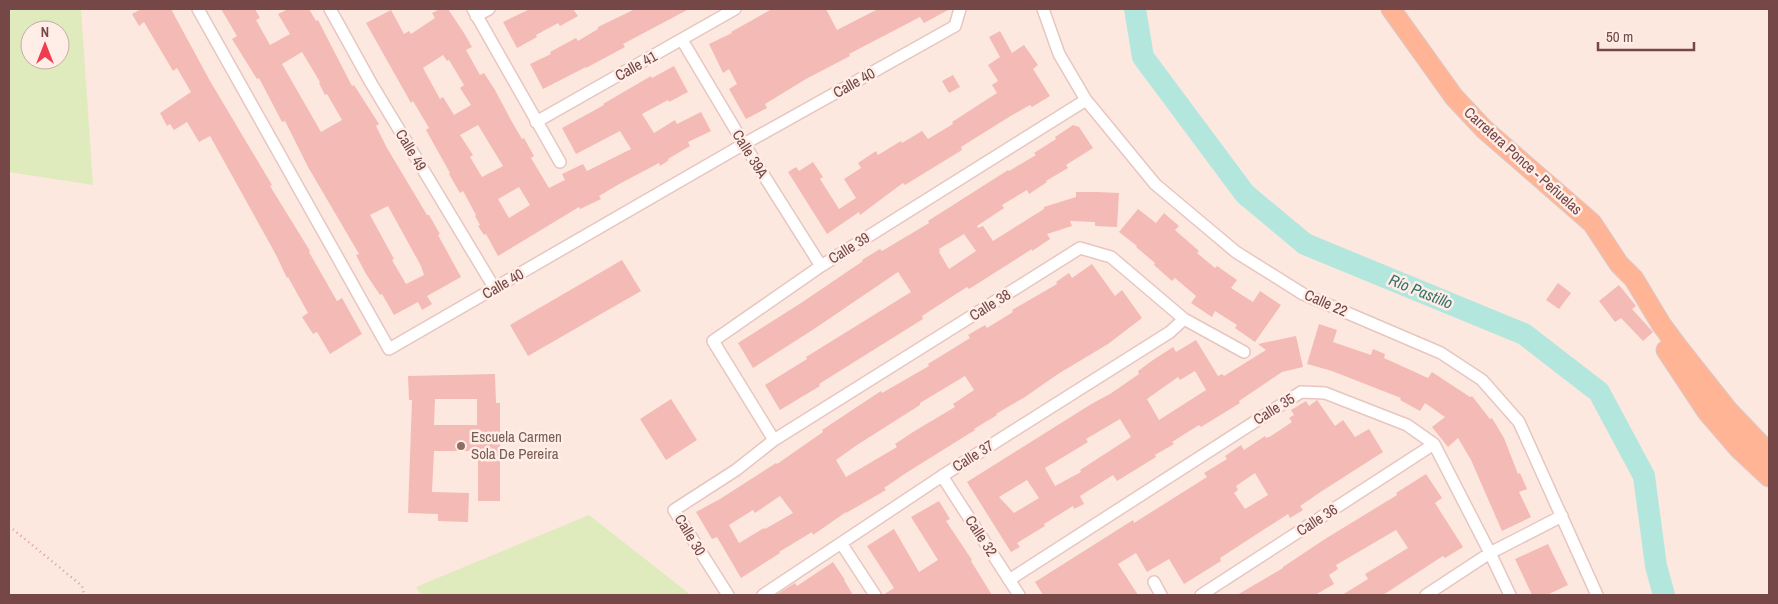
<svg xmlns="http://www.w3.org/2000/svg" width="1778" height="604" viewBox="0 0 1778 604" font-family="'Archivo Narrow',sans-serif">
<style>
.green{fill:#dfebbd;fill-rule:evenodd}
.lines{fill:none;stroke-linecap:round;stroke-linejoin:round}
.river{stroke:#b3e7de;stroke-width:22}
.building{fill:#f4bab5;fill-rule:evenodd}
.minor-casing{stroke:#e7c6c0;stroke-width:14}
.primary-casing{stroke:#d8cbcb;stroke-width:21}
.path{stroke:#d99d99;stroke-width:2.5;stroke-dasharray:1 4;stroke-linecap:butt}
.minor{stroke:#fff;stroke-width:11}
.primary{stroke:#ffb595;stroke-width:19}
.education-dot{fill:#8d6e63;stroke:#ffede7;stroke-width:2}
.labels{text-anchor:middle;stroke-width:5;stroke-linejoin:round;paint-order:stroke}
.street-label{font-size:15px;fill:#754746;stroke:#ffede7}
.education-label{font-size:15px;fill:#785e54;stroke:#ffede7;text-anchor:start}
.water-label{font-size:16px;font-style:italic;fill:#36746b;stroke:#ffede7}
</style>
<rect width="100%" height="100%" fill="#fde8df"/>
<!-- green -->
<path class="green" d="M9,9H81L93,185L9,172ZM30,30H60V60H30Z
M589,515L691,595H421L416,587Z"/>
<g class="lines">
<!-- river -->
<path class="river" d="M1135,9L1143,57L1245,194L1305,244L1524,334L1599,392L1644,476L1656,566L1664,595"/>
</g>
<!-- building -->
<path class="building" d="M141,9H171L210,81L272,185L270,186L310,251L309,252L337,301L342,298L362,334L330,354L317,332L313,334L302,317L308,313L288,277L287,278L275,253L210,136L199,142L187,122L174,130L170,124L167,126L160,113L191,92L177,68L173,71L144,22L139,26L132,14Z
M221,9H255L260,18L256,20L270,45L290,34L278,14L288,9H309L316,21L318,20L352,86L354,85L379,124L376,126L387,148L427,215H429L440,234L438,235L461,277L427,296L432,304L422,310L418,302L394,315L382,294L380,295L366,274L356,255L359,254L308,167L285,121L282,122L259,78L257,79L232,39L237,36ZM302,52L320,82L319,83L325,95L327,94L342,120L321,132L282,64ZM388,206L421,266L424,275L406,284L392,260L394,259L370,215Z
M440,9H448L464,33L472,47L466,50L480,75L484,73L495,90L512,122L522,139L524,138L534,156L531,158L549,188L565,180L562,174L583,164L587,171L631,149L620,131L576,154L562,128L604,105L603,104L651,76L652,78L674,66L688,92L669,102L668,100L642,114L654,133L675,120L677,124L701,112L711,131L688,142L690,146L668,159L669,160L660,166L659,163L621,183L599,196L601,199L580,209L579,207L498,256L486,234L484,235L478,226L480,225L475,216L476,215L463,191L460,193L449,174L450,173L426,130L429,128L413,101L411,103L366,23L391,10L404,34L409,31L411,34L435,18L432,13ZM443,55L447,61L449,60L464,85L460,88L471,105L454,115L443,97L440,99L423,68ZM478,125L503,166L482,177L470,157L473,155L460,135ZM519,187L530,205L509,218L498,199Z
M530,9H573L578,16L560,26L558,23L536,35L537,37L517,48L503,22Z
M635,9H689L623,44L625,47L586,68V67L543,89L530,64L551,54L550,52L576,38L578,41L598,29V27Z
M772,9H826L837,30L878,9H950L924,23L920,17L849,54L850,56L806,79L765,104L767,108L746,119L729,89L737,84L729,69L723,73L709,44L732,33L731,32Z
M1000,31L1012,53L1024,45L1038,65L1033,69L1050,96L1032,107L1030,105L1009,117L961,147L962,150L905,185L903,183L860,215L859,212L827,234L788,172L796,167L799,171L813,162L823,177L820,179L839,209L856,198L844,179L861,168L858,163L876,151L878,155L901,141L902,143L922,131L928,139L953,124L952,122L997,93L992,85L998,81L988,65L1000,57L989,37Z
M953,75L960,87L949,93L942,81Z
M1073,125L1079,127L1093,148L1066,165L1068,168L1046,181L1047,182L1029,194L1027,190L1002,205L1004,208L977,226L978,228L983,226L993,241L1044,209V207L1076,197V192H1097L1119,193L1117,227L1095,226V222L1070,221L1072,226L1047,234L1050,239L1032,251V249L969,289L967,287L942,303L922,316L923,319L819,384L820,386L780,410L765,385L807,359L806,357L911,292L898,272L814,329L753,368L738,343L801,303L863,261L862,260L880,249L882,251L929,223L928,221L1008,170L1009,171L1036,155L1034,153L1056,139L1055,137ZM964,234L976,251L949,269L939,252L940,251L939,249Z
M1138,209L1156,223L1164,213L1179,226L1175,230L1199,251L1197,253L1215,268L1217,266L1237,280L1231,288L1253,302L1260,291L1281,305L1255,342L1235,328L1237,325L1215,311L1212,317L1191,303L1196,296L1175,278L1172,281L1154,265L1155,263L1136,247L1137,246L1119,232Z
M622,260L641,291L528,356L510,325Z
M1092,264L1115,296L1122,290L1142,318L1108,344L1058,374L1025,397L996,414L997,415L974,429L975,430L906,473L884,488L886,490L846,513V512L813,535L812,532L779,552L780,553L741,578L717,537L712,539L696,512L720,499L776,463L777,464L823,432L822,430L881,391L882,393L929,366L928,364L970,338L968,335L985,325L987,328L1013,312L1012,310L1057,284L1056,282L1069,273L1072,278ZM965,376L974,390L953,404L955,407L913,432L895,444L897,447L846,477L836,460L857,445L920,405V403ZM780,496L793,513L765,529L764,528L739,543L729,525L753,510L755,513Z
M1558,283L1571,293L1559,309L1546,300Z
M1619,285L1636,306L1632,309L1653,332L1643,341L1621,318L1615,322L1599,301Z
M1319,324L1337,330L1333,342L1371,355L1373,349L1385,354L1384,358L1428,378L1432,372L1470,397L1472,396L1490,419L1492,418L1504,438L1518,474L1520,473L1527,489L1519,492L1531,517L1502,531L1471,460L1458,438L1448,447L1432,427L1445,417L1425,403L1420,411L1400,400L1401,398L1332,371L1307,364Z
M1296,336L1303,367L1282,372L1239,401L1240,403L1201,427L1199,425L1172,442L1174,444L1155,455L1156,457L1117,481L1113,475L1080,496L1084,504L1074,509L1073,506L1044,524L1045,526L1017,543L1020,547L1011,552L967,482L1093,403L1110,394L1139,374L1138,371L1153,360L1173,347L1176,352L1196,340L1218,376L1222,374L1224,376L1266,350L1258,344ZM1195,371L1206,390L1159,420L1147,399L1178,377L1180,380ZM1120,419L1131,437L1080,470L1081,472L1055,486L1045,468L1088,442L1086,439ZM1027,480L1039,498L1014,513L999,497Z
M495,374L496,403H500V501H478V451H434L432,492L469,493L468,522L438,521V514L408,513L412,400H409L408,376ZM435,399H477V425H434Z
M671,399L697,440L666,460L640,419Z
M1317,400L1335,426L1343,420L1355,437L1369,429L1383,452L1322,491L1300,506L1303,510L1290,518L1288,514L1220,558L1221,561L1184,584L1169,559L1147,572L1136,553L1118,564L1138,595H1043L1035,582L1133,520L1134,523L1207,477L1204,473L1227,459L1225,456L1241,445L1244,450L1265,436L1266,438L1271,436L1292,422L1289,418L1294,415L1291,410L1306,401L1309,406ZM1255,473L1268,495L1245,509L1234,493L1238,490L1236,486Z
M1426,474L1442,498L1435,503L1463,547L1445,558L1443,556L1383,595H1342L1368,579L1365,574L1408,548L1396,530L1336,565L1338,569L1329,575L1334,584L1315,595H1237L1283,568V567L1325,539L1397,495L1396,493Z
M939,501L950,519L946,521L972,560L971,561L992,595H883L894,588L867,546L894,529L919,572L938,560L911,517Z
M1548,544L1568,585L1547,595H1532L1515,559Z
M833,562L845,580H844L853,595H776L795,583L797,586Z"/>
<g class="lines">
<!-- minor casing -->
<g class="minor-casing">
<path id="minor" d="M198,9L389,349L744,144L955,26L960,9
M330,9L371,83L495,289
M473,9L560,162
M1043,9L1059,54L1086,100L1155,184L1236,252L1303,294L1441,353L1482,380L1519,422L1597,595
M476,16L489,9
M682,40L744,144L821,266
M536,122L735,9
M774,440L713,341L821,266L1086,100
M942,476L1019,595
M841,543L875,595
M1009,580L1301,392L1325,393L1407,425L1434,444L1490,553L1510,595
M1154,582L1161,595
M728,595L674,510L736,470L774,440L1080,248L1111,257L1184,319L1244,352
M763,595L942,476L1170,332L1184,319
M1201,595L1434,444
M1426,595L1490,553L1562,516"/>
</g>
<!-- primary casing -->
<g class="primary-casing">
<path id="primary" d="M1391,9L1454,97L1484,129L1592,223L1619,264L1634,279L1661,324L1678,347L1728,410L1769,453
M1666,350L1707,412L1738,448L1769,477"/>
</g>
<!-- path -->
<path class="path" d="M9,526L82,586L84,595"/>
<!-- minor -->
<use href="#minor" class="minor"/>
<!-- primary -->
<use href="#primary" class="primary"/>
</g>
<!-- markers -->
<circle class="education-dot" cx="461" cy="446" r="5"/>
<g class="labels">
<!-- street labels -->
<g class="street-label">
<text transform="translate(636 66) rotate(-29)" y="5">Calle 41</text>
<text transform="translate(854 83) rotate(-29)" y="5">Calle 40</text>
<text transform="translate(411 150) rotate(59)" y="5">Calle 49</text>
<text transform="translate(750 154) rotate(58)" y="5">Calle 39A</text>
<text transform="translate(1523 161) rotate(42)" y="5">Carretera Ponce - Peñuelas</text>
<text transform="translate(849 248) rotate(-32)" y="5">Calle 39</text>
<text transform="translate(503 284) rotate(-30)" y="5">Calle 40</text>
<text transform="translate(1326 303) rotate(24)" y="5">Calle 22</text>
<text transform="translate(990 305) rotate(-32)" y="5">Calle 38</text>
<text transform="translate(1274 409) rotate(-32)" y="5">Calle 35</text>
<text transform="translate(973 456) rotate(-32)" y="5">Calle 37</text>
<text transform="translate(1317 520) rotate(-33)" y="5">Calle 36</text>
<text transform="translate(690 535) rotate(59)" y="5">Calle 30</text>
<text transform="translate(981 536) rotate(57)" y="5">Calle 32</text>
</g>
<!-- education labels -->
<g class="education-label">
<text x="471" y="442">Escuela Carmen<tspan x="471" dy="17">Sola De Pereira</tspan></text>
</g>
<!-- water labels -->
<g class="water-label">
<text transform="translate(1421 291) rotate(22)" y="6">Río Pastillo</text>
</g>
</g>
<!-- border -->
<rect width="1778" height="604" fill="none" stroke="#754746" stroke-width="20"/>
<!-- north arrow -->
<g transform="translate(45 45)"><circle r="24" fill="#ffede7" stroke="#c8aba7"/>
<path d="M0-4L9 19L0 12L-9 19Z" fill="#ef3d4f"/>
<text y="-8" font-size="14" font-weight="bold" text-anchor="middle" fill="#754746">N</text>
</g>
<!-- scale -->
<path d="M1598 42v8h96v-8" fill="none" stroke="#754746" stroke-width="2.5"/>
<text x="1606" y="42" font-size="15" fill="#754746" stroke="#ffede7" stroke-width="4" paint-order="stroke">50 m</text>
</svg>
